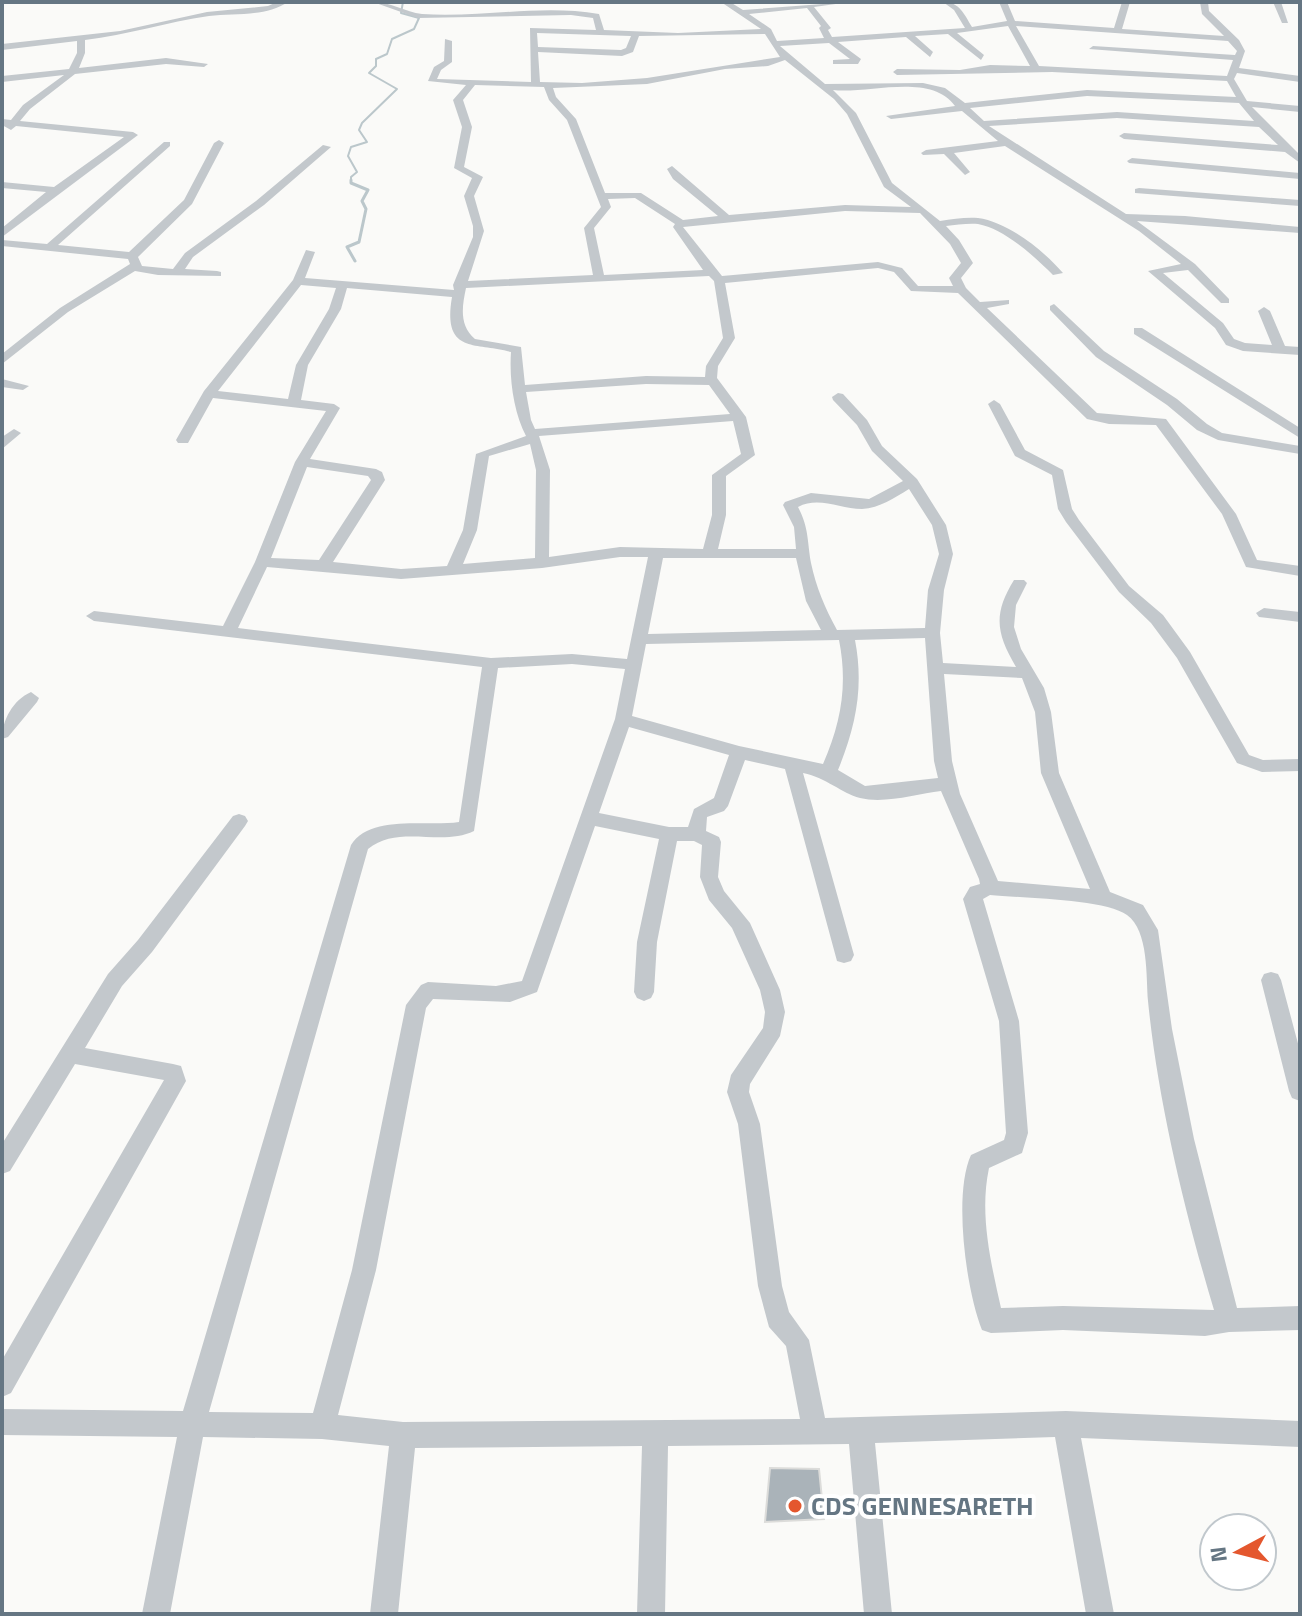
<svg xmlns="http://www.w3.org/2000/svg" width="1302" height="1616" viewBox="0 0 1302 1616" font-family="'Titillium Web',sans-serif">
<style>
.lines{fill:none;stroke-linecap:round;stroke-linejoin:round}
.stream-far1{stroke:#bbc7cb;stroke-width:2}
.stream{stroke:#bbc7cb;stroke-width:3}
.building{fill:#aab3b9;stroke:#dcdcda;stroke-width:2}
.minor{fill:#c3c8cc;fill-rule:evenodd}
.poi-dot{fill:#e4572e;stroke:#fff;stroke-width:3}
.labels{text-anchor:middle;stroke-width:8;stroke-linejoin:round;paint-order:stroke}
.near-poi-label{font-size:26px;font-weight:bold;fill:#657683;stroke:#fff;text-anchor:start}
</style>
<rect width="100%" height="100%" fill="#fafaf8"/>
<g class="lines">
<!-- stream-far1 -->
<path class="stream-far1" d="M351,182V177L357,172L348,156L351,147L367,142L359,130L362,123L397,89L369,73L376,66V59L387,54L392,39L414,29L419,18L401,13L403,2"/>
<!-- stream -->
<path class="stream" d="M351,180V183L368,190L362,201L366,209L359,242L347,247L355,261"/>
</g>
<!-- building -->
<path class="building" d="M770,1468L819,1469L824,1519L765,1522Z"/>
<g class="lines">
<!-- minor -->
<path class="minor" d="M277,2H288C266,17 234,13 209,16C167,22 127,35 85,40V53L79,68L166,58L208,64L204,67L166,64L75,74L30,109L20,121L133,132L138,135L2,237V228L46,192L2,188V182L54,187L124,137L16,126L11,130L2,125V119L11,120L23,105L64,75L2,82V76L69,69L77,53V41L2,50V44L120,31L207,12L268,6Z
M373,2C391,2 405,12 422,14C480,18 541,4 599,14L604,30L678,33L761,29L721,2H730L743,10L850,2L814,7L831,28L828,30L832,37L965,28L954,10L943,2C960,2 964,14 972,27L1007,21L999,2H1007L1015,21L1114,28L1122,2H1130L1122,29L1224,36L1202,14L1200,2H1208L1209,11L1239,40L1245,51L1239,68L1300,76V82L1237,73L1234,79L1247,101L1300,106V112L1252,107L1300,155V163L1285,152L1124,139L1119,136L1124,133L1278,145L1259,127L1117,118L989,126L1126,214L1185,216L1300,227V233L1137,221L1195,264L1229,299V303H1221L1188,270L1163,273L1223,323L1234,339L1245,343L1272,345L1258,311L1264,307L1270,311L1285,346L1300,347V355L1243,351L1226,345L1215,328L1148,271L1181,264L1139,231L1005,146L954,153L970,172L965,175L944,154L923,155L921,153L926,150L998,141L962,111L891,119L886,116L955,106C931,72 869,94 833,90L856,113L892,183L940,221C953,219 966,217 978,218C1008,222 1044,251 1063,273L1053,275C1035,257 1005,229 978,224C968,223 956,225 946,226L959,240L973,263L961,278L966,288L980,302L1009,300V304L987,308L1097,413L1166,419L1236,514L1257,560L1300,566V576L1246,567L1222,514L1156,425L1109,424L1087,419L958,293L911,291L894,272L878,268L725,283L735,338L718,366L717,378L746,417L755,455L726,476V515L718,549H796L794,527L783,505L785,502L811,493L869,499L903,481L872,451L857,425L833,400L832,397L838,393L843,394L867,420L882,446L917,479L946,525L953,554L944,590L940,633L943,663L1016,667C996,633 993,614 1014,580H1024L1027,583L1016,605L1014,627L1021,649L1044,688L1051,712L1059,773L1110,892L1143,905L1158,930L1172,1029L1194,1139L1237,1308L1300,1306V1330L1229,1332L1205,1336L1063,1330L991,1333L982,1330C966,1290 953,1194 971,1155L1004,1140L1006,1133L999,1021L963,899L970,887L980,884L979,879L941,791C917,794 885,804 860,798C841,793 827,778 803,773L854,955L851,961L844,963L837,961L785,769L745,760L728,806L724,811L707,817L706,831L719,837L721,842L718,877L724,891L750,923L780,990L785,1012L780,1036L750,1084L749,1092L760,1124L782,1286L789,1312L809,1340L825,1418L1066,1411L1300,1421V1447L1081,1438L1114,1614H1086L1055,1437L875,1443L892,1614H864L849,1444L668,1446L665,1614H637L642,1446L415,1448L398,1614H370L389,1446L322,1439L203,1437L170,1614H142L177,1437L2,1435V1409L183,1411L351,845C370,814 429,827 459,822L482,667L94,621L86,616L94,611L223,626L255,562L295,462L326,411L213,398L188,443H178L176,440L204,391L293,280L306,250L315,252L305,278L454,290L453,285L473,237V226L464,196L472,178L454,168L462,127L453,100L466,85L428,81L434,67L444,61L445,39L452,41V62L441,70L437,79L531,82L530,28L596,30L593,18L571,15L418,18ZM807,8L821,26L819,28L824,38L777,41L771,29L749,14ZM1008,26L1030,66L990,65L960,70L897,69L893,72L897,75L1052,72L1227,81L1236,97L1087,90L965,103L945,88L923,83L825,84L780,46L829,43L850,59L833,60V64H858L861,59L838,42L906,37L930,57L933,52L915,36L948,34L981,60L984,55L957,33ZM1016,26L1228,41L1237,51L1235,55L1093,46L1089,49L1233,60L1227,76L1039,66ZM537,33L631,36L626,48L621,50L538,47ZM765,34L780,57L647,78L582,83L540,82L538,52L622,56L633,52L639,36ZM785,60L834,99L847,114L884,187L911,207L845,205L729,215L672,166L667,169L673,179L718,216L683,220L641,193H605L576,119L556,97L553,88L647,84L725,69L768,66ZM475,85L544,87L549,100L567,120L601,207L584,228L593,275L468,281L484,231L474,196L483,177L464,167L472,127L463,100ZM1087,96L1239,103L1254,121L1117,112L984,121L970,108ZM635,198L675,224L673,227L703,270L604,275L594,228L611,207L608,199ZM845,211L920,213L950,244L961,263L949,278L953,286H918L902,268L878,262L722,276L683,227ZM709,276L714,281L723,338L706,366L705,377L646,376L525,385L521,347L475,339C459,325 462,307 466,288ZM301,285L336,288L329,309L296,365L288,399L218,391ZM347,288L452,297C442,355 476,342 511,352C509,380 514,413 526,436L476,454L463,530L447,566L401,569L333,562L385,480L382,472L376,469L310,459L340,408L334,404L301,400L308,365L341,309ZM646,384L709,385L730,414L535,429L531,420L526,392ZM733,421L741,454L712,475V515L703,549L620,547L549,557L550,470L539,436ZM530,444L536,470L535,558L463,564L477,530L489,456ZM307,467L368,476L371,480L319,560L271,558ZM909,489L932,525L939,554L928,590L925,628L837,630C825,608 816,587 811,563C807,540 809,528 798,507C819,496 840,509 862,509C880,508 894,498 909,489ZM620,557H648L627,659L572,654L491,658L238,628L267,567L401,579L542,568ZM663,558H796L806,601L821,630L648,634ZM925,638L934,761L938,778L865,786L838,770C856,726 864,687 855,640ZM839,640C848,685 841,723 823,764L739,746L632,716L646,644ZM572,664L625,669L615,719L522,981L496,986L428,982L421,985L406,1005L352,1270L313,1413L209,1412L368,849C398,824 442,847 474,831L498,668ZM944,674L1022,678L1035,712L1041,773L1090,889L998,881L960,794L952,761ZM629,727L729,755L714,798L694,809L688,827H669L599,813ZM595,826L659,839L637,942L634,992L637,998L644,1001L651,998L654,992L657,942L677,841H694L702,845L700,877L709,900L732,928L760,990L765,1012L763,1028L731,1075L727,1092L738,1124L758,1286L769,1327L786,1346L800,1419L403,1422L338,1415L376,1270L426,1008L433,999L510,1002L537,992ZM990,895C1021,898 1105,899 1127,915C1149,931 1146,977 1148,1001C1158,1102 1185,1213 1214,1310L1063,1306L1001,1308C991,1263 979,1215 989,1168L1022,1153L1028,1133L1019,1021L983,899Z
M1273,2H1281L1288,23H1282Z
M219,140L224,143L192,204L138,257L142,266L173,269L185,253L256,201L323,145L331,147L264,205L193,257L185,269L217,271L221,272V276L158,275L135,271L68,312L2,364V354L60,308L130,264L128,259L2,246V240L47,244L164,142H170V146L58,245L129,252L184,200L214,143Z
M1132,158L1300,173V179L1129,163L1127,161Z
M1139,188L1300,200V206L1135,193V189Z
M1054,304L1104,351L1177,399L1207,424L1222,433L1300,446V454L1218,440L1197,430L1167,405L1096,357L1050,310V306Z
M1134,328H1142L1300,428V438L1134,334Z
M2,379L29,386L23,390L2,387Z
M994,400L1000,404L1025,450L1063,470L1072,509L1079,520L1129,586L1163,615L1190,652L1249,755L1263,760L1300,759V771L1262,772L1237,763L1177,658L1151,623L1119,592L1066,522L1058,509L1052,475L1015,456L988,404Z
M14,429L21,433L2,449V437Z
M1264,608L1300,612V622L1259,617L1256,613Z
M31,692L39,698L37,702L8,737L2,739C2,720 13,700 31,692Z
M239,814L245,816L248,821L245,826L152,952L122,986L85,1048L173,1064L181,1066L186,1081L11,1393L2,1397V1360L164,1080L75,1064L10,1171L2,1174V1144L108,974L138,940L233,816Z
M1271,972L1278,974L1281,980L1300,1051V1101L1292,1098L1289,1091L1261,980L1264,974Z"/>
</g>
<!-- markers -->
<circle class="poi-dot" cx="795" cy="1506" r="8"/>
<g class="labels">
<!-- near-poi labels -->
<g class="near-poi-label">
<text x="811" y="1515">CDS GENNESARETH</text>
</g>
</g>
<!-- border -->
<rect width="1302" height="1616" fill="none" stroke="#657683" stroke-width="8"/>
<!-- north arrow -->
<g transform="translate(1238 1552) rotate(263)"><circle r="38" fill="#ffffff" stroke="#c1c8cd" stroke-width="2"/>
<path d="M0-6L14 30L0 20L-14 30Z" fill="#e4572e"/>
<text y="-12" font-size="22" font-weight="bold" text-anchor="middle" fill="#657683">N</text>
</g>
</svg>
